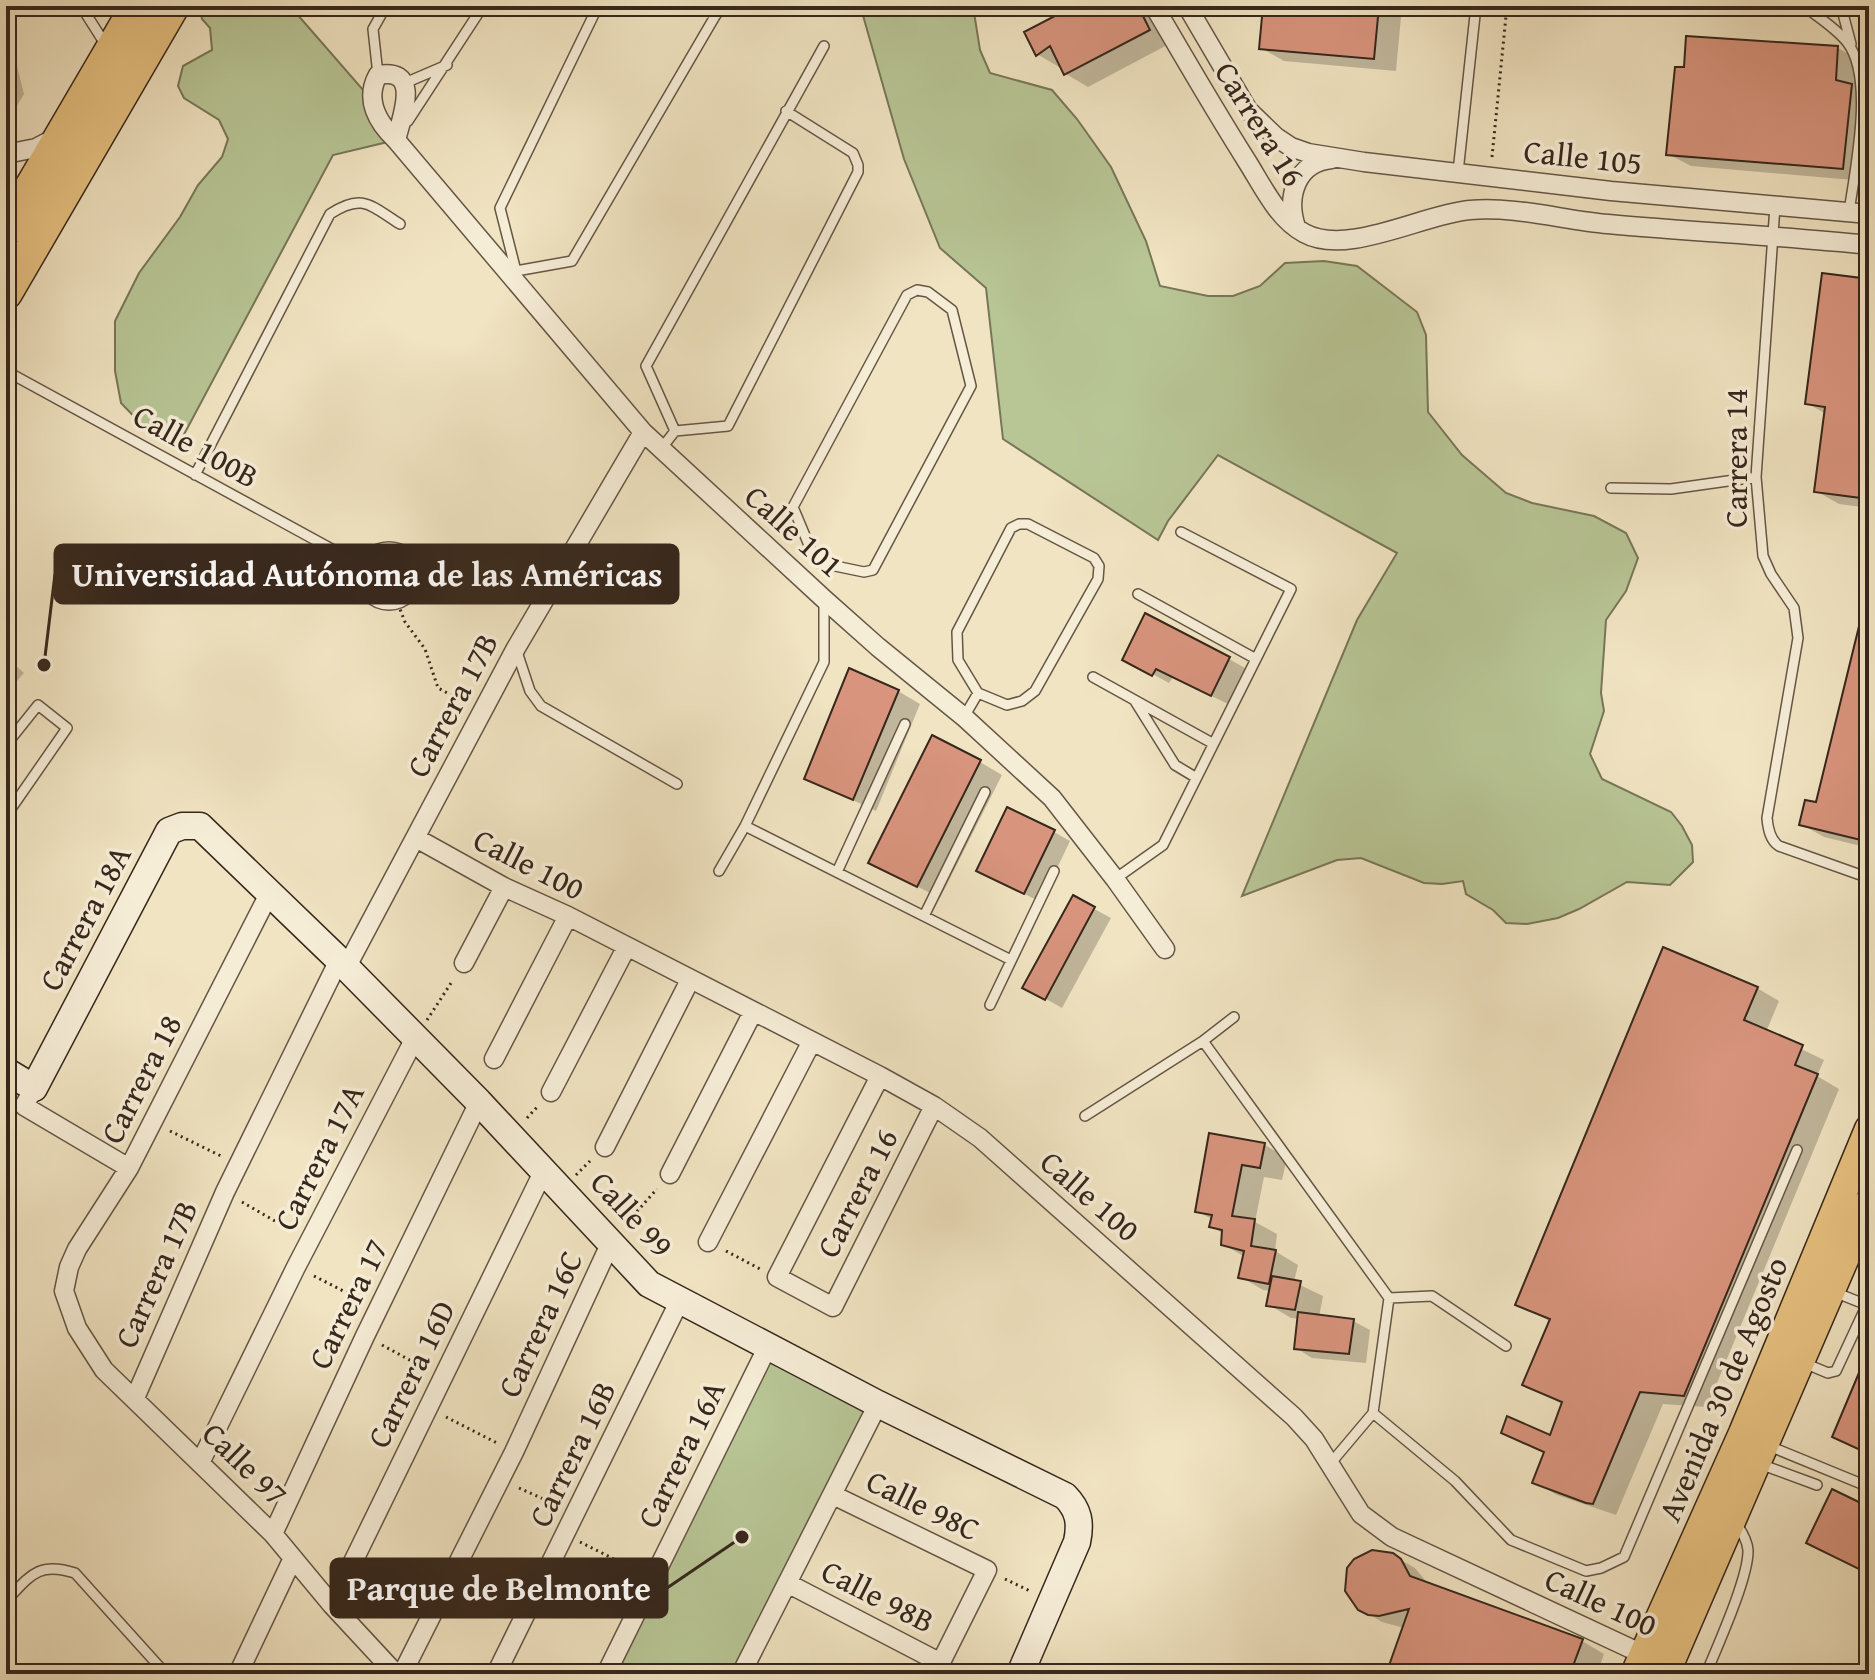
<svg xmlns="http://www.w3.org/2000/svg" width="1875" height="1680" viewBox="0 0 1875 1680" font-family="'Gentium Book Plus',serif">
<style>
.green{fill:#b8c595;stroke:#777658;stroke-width:2}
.shadow{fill:#0003}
.building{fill:#d8947d;stroke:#36271c;stroke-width:2}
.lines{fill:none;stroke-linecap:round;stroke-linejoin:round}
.lane-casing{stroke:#655646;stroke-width:12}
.street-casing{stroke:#655646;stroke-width:21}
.secondary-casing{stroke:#36271c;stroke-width:29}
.primary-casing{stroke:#36271c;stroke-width:31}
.highway-casing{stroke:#36271c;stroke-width:35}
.path{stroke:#36271c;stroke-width:3;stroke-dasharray:2 4;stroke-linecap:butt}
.lane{stroke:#f6edd7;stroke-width:9}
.street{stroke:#f6edd7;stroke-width:18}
.secondary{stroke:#f6edd7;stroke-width:26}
.primary{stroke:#e8c281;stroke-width:28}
.highway{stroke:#e8c281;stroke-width:32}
.labels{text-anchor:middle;stroke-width:7;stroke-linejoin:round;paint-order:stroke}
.street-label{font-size:32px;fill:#36271c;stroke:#f6edd7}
.leader{fill:none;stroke:#36271c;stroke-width:3}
.callout-dot{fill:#36271c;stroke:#f6edd7;stroke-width:3}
.callout{fill:#36271c;stroke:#36271c;stroke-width:3}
.callout-label{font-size:34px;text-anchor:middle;font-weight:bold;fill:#fff}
</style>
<rect width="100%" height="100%" fill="#f1e4c2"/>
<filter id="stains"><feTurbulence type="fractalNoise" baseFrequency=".0025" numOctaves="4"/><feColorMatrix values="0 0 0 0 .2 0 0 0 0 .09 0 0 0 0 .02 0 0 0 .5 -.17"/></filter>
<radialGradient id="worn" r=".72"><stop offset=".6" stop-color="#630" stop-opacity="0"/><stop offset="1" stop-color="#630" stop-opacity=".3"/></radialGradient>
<!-- green -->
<path class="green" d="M199,6H290L371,99L396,140L333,155L180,442L143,426L121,403L115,371V321L139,273L180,217L198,185L222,157L228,139L219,120L184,98L178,86L183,66L212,50L210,28L202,19Z
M855,6H973L980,50L990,73L1052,90L1077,119L1111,167L1146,241L1160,286L1208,296H1233L1260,286L1285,263L1324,261L1357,266L1417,312L1426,335L1428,412L1462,455L1506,493L1532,503L1594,516L1626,533L1638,558L1626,591L1606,620L1601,693L1604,711L1590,754L1602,779L1671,812L1682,826L1692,845L1693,862L1670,885L1627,882L1579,909L1558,918L1527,924L1506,923L1493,910L1466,894L1463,881L1442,884L1424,883L1361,858L1337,860L1242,896L1357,620L1397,553L1218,455L1168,521L1158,540L1003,439L986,288L940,248L904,159L862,12Z
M768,1346L878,1404L741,1674H606Z"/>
<!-- shadow -->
<path class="shadow" d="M1078,6H1152L1171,43L1088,87L1066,74L1062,66L1059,67L1037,54Z
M1265,6H1402L1396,71L1284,61L1261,48Z
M6,22L24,94L6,124Z
M1838,48L1860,61L1859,90L1869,96V143L1865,181L1691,166L1668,154Z
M1869,281V508L1839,504L1816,491L1826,414L1807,403Z
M1869,595V848L1824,837L1801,824L1818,805Z
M6,657L24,673L6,694Z
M1125,659H1229L1245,668L1228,704L1173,677L1169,683Z
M898,691L920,704L876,811L806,778Z
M980,762L1002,775L940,898L871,863Z
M1054,832L1070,841L1041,902L995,880Z
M1074,898L1111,918L1062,1008L1025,987Z
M1757,988L1779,1001L1766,1032L1824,1060L1817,1076L1839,1089L1707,1407L1663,1404L1616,1515L1557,1495L1535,1482L1545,1453L1503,1432L1551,1438L1564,1405L1525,1385L1551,1322L1517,1304Z
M1210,1135L1265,1145L1287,1158L1282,1180L1264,1177L1255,1222L1277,1234L1275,1251L1298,1265L1294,1282L1323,1296L1319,1317L1353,1321L1370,1330L1366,1363L1312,1358L1296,1348L1300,1319L1291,1318L1269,1305L1271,1291L1263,1290L1241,1277L1245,1257L1223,1244L1224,1234L1211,1226L1213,1220L1197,1211Z
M1392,1555L1415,1568L1430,1586L1582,1641L1604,1654L1597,1674H1388L1404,1628L1382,1622L1359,1608Z"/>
<!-- building -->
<path class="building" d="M1074,6H1138L1150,30L1064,75L1050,46L1036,56L1024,32Z
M1263,6H1379L1374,59L1259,49Z
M1686,36L1838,46L1836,80L1852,84L1843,169L1666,155L1675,67H1684Z
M1822,273L1869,279V499L1814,492L1825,407L1805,404Z
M1863,610L1869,611V842L1799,825L1805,800L1816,802Z
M1145,613L1230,657L1211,696L1156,669L1152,676L1122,660Z
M849,668L899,690L853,800L804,779Z
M932,735L981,760L917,887L868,863Z
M1007,807L1055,830L1024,894L976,871Z
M1073,895L1095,907L1045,1000L1022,988Z
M1663,947L1758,987L1744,1020L1803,1045L1795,1065L1818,1074L1684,1396L1640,1392L1593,1504L1586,1503L1532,1483L1544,1452L1501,1433L1507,1416L1550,1435L1562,1402L1522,1385L1550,1319L1515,1305Z
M1209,1133L1265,1143L1260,1168L1242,1165L1232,1216L1255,1219L1251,1246L1276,1250L1269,1284L1238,1278L1244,1251L1221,1245L1222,1230L1209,1227L1212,1215L1195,1212Z
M1272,1276L1301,1281L1295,1310L1266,1306Z
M1298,1312L1354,1319L1349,1354L1294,1349Z
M1869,1349V1454L1832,1437Z
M1832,1489L1869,1507V1574L1806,1543Z
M1372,1550L1393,1553L1401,1559L1410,1576L1583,1639L1570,1674H1386L1409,1609L1379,1616L1368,1615L1358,1610L1345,1591L1347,1568L1354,1559Z"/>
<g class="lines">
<!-- lane casing -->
<g class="lane-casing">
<path id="lane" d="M81,6L107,47
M700,6L716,15
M1804,6C1818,17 1836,28 1847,42C1875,78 1855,169 1849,212
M1841,6L1851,44
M378,75L373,29L386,6
M405,83L447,65
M408,121L483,6
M1458,172L1476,6
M1775,206L1756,477L1763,556L1771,574L1794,608L1798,638L1767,818C1768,829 1770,840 1779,846L1869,878
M516,271L500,208L598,6
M511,276L516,271L572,261L721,6
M917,290L928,292L952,310L971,386L873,570L864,572L816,562L793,507L907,295Z
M6,371L361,565
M675,431L728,426L858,172V165L853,153L786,111
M661,449L675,431L646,366L824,46
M195,475L330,214C362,193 370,205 400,224
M1611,488L1671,489L1756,477
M1019,524H1028L1094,558L1099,566L1098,579L1035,691L1022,701L1007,705L978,693L958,660L957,632L1011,528Z
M360 576a29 29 0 1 1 58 0a29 29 0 1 1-58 0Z
M1138,594L1256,659
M517,652L530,691L541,706L677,784
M1093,677L1212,743
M1135,701L1175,765L1195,777
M964,717L978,693
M6,745L38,705L67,728L6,816
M745,826L1011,960
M719,871L745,826L824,662V599
M837,872L905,724
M1115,879L1163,845L1291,589L1181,532
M924,916L985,792
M990,1005L1054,871
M1203,1041L1389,1298L1373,1413L1330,1464
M1085,1116L1203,1041L1234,1017
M1834,1292L1867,1305
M1389,1298L1432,1296L1506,1346
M1804,1363L1828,1373L1836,1371L1869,1300
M1373,1413L1455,1481L1511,1540L1586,1571L1601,1568L1624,1557L1797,1150
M1769,1446L1869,1487
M1760,1464L1817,1485
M6,1601C30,1576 38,1561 75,1573L166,1674
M1706,1674C1717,1647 1749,1577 1748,1550C1747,1539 1741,1530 1735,1522"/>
</g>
<!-- street casing -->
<g class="street-casing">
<path id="street" d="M1154,6C1185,59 1215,111 1248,163C1263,187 1278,219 1304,233C1347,257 1423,214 1470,210C1515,206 1563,220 1608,224C1695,232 1782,236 1869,245
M1187,6L1248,110L1276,137L1291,147L1308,153L1364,162L1611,191L1869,214
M396,140C402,116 422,67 378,75C364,100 378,123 396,140L643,432L824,599L878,647L964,717L1052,798L1115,879L1165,949
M6,154L36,148L57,137
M1296,227C1286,197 1296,162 1332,159
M416,838L504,887L568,916L880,1076L934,1106L980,1138L1294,1417L1314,1439L1361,1514L1392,1537L1653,1659
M270,892L129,1168L77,1249L69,1267L64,1291L77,1328L104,1370L273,1534L332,1605L396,1674
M464,963L504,887
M346,968L516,648L643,432
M494,1059L568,916
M880,1076L777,1277L833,1307L934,1106
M34,1088L24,1106L129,1168
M551,1092L626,948
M605,1147L690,980
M670,1174L753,1012
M708,1242L812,1041
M135,1398L225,1192L339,960
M200,1463L296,1267L415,1038
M833,1495L987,1570L935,1674
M273,1534L365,1336L479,1102
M787,1583L941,1663
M332,1605L544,1170
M238,1674L293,1558
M402,1674L514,1452L611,1242
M496,1674L679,1302
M606,1674L768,1346
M741,1674L878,1404"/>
</g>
<!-- secondary casing -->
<g class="secondary-casing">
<path id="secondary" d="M6,1071L34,1088L169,831L182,826H200L339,960L479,1102L649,1284L878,1404L1065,1496C1079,1510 1081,1523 1077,1542L1020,1674"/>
</g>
<!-- primary casing -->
<g class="primary-casing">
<path id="primary" d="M1635,1674L1743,1433L1869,1129
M1665,1674L1869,1202"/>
</g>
<!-- highway casing -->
<g class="highway-casing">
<path id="highway" d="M6,230L137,6
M6,293L173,6"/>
</g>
<!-- path -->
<path class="path" d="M1492,157L1507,6
M398,604L405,622L425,649L438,688L464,702
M427,1020L453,980
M527,1118L538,1106
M170,1131L221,1156
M576,1175L590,1161
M242,1202L294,1232
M625,1225L657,1189
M726,1251L762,1270
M314,1276L361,1300
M382,1345L428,1370
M446,1417L499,1444
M519,1488L559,1506
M580,1542L638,1571
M1005,1579L1030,1591"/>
<!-- lane -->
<use href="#lane" class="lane"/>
<!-- street -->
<use href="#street" class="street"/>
<!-- secondary -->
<use href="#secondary" class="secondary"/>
<!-- primary -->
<use href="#primary" class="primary"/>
<!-- highway -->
<use href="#highway" class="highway"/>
</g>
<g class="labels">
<!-- street labels -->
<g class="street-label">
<text transform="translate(1260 124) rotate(58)" y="11">Carrera 16</text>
<text transform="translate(1583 157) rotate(6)" y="11">Calle 105</text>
<text transform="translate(196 446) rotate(29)" y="11">Calle 100B</text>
<text transform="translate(1736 458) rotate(-90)" y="11">Carrera 14</text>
<text transform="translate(794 531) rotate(42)" y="11">Calle 101</text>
<text transform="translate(452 705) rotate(-62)" y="11">Carrera 17B</text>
<text transform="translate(529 864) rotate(27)" y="11">Calle 100</text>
<text transform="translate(85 918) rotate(-62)" y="11">Carrera 18A</text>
<text transform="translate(141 1079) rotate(-63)" y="11">Carrera 18</text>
<text transform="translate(319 1157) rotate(-63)" y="11">Carrera 17A</text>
<text transform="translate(857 1193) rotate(-63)" y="11">Carrera 16</text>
<text transform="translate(1090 1196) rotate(41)" y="11">Calle 100</text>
<text transform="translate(632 1214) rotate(47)" y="11">Calle 99</text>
<text transform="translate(156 1274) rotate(-66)" y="11">Carrera 17B</text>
<text transform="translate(348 1304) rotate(-64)" y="11">Carrera 17</text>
<text transform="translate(540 1324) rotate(-65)" y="11">Carrera 16C</text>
<text transform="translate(411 1374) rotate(-64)" y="11">Carrera 16D</text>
<text transform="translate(1723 1389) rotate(-67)" y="11">Avenida 30 de Agosto</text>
<text transform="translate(572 1454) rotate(-64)" y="11">Carrera 16B</text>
<text transform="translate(681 1454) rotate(-64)" y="11">Carrera 16A</text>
<text transform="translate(245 1464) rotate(44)" y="11">Calle 97</text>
<text transform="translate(923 1505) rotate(26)" y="11">Calle 98C</text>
<text transform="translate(878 1596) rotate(27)" y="11">Calle 98B</text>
<text transform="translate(1601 1602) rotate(25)" y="11">Calle 100</text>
</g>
</g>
<!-- callouts -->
<path class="leader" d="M44 665L55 574M742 1537L667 1588"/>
<g class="callout-dot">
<circle cx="44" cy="665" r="8"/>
<circle cx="742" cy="1537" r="8"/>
</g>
<g class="callout">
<rect x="55" y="545" width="623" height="58" rx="8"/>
<rect x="331" y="1559" width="336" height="58" rx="8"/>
</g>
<g class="callout-label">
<text x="367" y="586">Universidad Autónoma de las Américas</text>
<text x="499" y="1600">Parque de Belmonte</text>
</g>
<!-- margin -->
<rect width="1875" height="1680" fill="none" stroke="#f1e4c2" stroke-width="32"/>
<rect x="8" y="8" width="1859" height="1664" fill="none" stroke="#36271c" stroke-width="4"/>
<rect x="16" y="16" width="1843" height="1648" fill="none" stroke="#36271c" stroke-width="2"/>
<rect width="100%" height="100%" filter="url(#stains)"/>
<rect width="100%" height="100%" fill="url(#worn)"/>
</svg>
